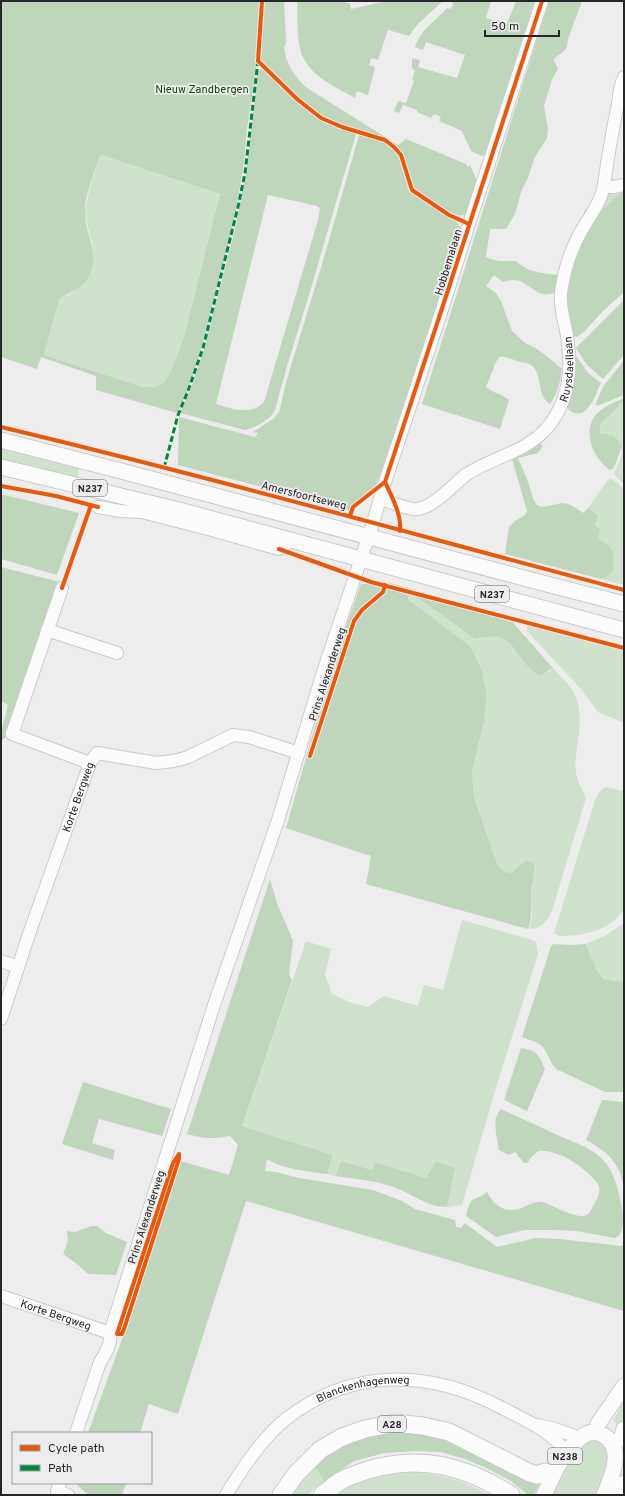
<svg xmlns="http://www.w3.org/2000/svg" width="625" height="1496" viewBox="0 0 625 1496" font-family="Overpass,sans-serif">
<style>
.green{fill:#d0e1cd}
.forest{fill:#c0d6bc;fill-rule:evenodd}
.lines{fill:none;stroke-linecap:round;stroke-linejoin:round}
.minor-casing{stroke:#cbcbcc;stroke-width:14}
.major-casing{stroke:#cbcbcc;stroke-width:17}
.highway-casing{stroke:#cbcbcc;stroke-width:19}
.minor{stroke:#fcfcfc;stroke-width:12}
.major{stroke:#fcfcfc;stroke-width:15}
.highway{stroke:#fcfcfc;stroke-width:17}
.quiet{stroke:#00873e;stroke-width:3;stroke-dasharray:6 3;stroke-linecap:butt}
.cycleway-casing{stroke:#edecef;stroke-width:6}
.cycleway{stroke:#e8590c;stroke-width:4}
.labels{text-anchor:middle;stroke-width:3.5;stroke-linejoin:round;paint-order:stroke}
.shield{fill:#edecef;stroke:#626164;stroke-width:1}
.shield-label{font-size:10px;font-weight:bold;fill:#272628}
.park-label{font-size:11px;fill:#134904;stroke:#edecef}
.street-label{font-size:11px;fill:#272628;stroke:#edecef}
</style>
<rect width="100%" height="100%" fill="#ededee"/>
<!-- green -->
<path class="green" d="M101,155L220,194L184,337L171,371L164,383L154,387H143L44,355L59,300L73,292L93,269L92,243L85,216V209L92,179Z
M608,191H624L613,199L597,215Z
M624,400V485L614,474L622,454V446L609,434H603L600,430L603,420L610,415Z
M1,446L80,466L77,479L1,462Z
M612,479L624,488V585L601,579L604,578L614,567C613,552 612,546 598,539L599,532L598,527L595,525L597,520L595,513L588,508L608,480Z
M410,595L417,597L475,639C511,630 511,647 532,671L536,674L547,673L553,668C559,675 568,683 573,691C581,705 581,723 578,739C577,750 574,761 576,772C577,782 583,789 586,798L552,911C547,922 541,929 529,929L532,920L531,899L533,884L526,861L513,872L509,873L504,871L498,864L494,855L474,797L472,772L485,717L487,697L472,649L466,643L409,600Z
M528,622L624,647V723L598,712L581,689L527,631Z
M606,787L624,791V910C609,931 583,936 559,936L554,933L595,800L601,790Z
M462,920L529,939L536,942L538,954L495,1091L462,1205L447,1207L455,1168L436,1161L426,1178L375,1162L372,1170L341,1161L335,1176L327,1174L333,1155L242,1126L306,941L331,949L325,975L332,994L349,1002L368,1007L384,996L418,1006L424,985L443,990Z
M624,923V982L604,979L598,972L585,944L605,936Z
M624,1400V1419L620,1425L613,1421Z
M594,1440L602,1442L609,1453L601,1495H547L578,1447L580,1449L588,1442Z
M312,1462L325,1482L316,1487L308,1495H279Z
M410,1472C442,1474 462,1480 490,1495H329C349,1480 385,1475 410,1472Z"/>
<!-- forest -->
<path class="forest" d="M1,1H261L256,68L247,129L244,162L235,217L200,353L188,390L177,413L96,390V376L41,357L37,369L1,357ZM101,155L220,194L184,337L171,371L164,383L154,387H143L44,355L59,300C67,293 79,290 86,281C104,257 84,236 85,211C85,196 95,168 101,155Z
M263,1H284L286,43L284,47C286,64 294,76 307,88L398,145L406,139L466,164L468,167L470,165L478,183L468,214C464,215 460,216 456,215C446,213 416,193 411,184C405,172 407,158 397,147C383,133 344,128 324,117C300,103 281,79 261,61L259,59Z
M297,1H346V3H350L351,9L387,1H443L418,24L409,36L388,30L378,60L371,58L369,65L375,67L368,95L357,91L355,98C337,88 314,78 304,59C296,45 298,17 297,1Z
M452,1H491L486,18L507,24L516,1H538L486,155L482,156L471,151L462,131L439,121L441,117L434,114L431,118L417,112V110L403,105L399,113L394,111L398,101L406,103L414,81L412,80L415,70L412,68V58L420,60L418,67L457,78L465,55L426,42L423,50L415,47C421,29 435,22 447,8L450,9L453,5Z
M549,1H581V4L568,39L567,47L563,52L555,58L554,61L558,69L552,80L544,106L548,129L547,138L535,157L527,180L521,192L515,214L506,229H490L486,257C495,262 506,261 516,261C528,273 543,273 559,275L557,292C532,303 529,272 503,282L494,275L486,286L496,293L501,301L512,331L525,343L537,349L548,357L562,369C560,382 558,393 550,404C536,395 543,375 532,366C527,362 522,363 517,361C511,359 506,356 499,357L496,362L486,387C493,393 502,394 509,400L500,429L422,404Z
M260,69L266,70L302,105L314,115L323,120L356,134L309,295L287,366L275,410C271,419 255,428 245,430L180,413L190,391L204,350L235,229L246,174L258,72ZM268,195L317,206L320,209L318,220L264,402C250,416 233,409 216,404Z
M359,135C364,136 370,138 374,139C401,147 406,164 408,190L456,221L463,231L384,466L375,487L355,503L349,510L178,465L179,417L255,437L258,433L253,432L273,419L279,412L287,379L323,261Z
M624,191V292L602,312L584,332L577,337L570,335L565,295L577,248L597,215L613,199Z
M624,300V355L603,379L587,365L576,348Z
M574,353L589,374L601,383C596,393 589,417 575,413C570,412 568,409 566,404Z
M624,360V395L597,406L596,403L603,387Z
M624,398V400C620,404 617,408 613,412C607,419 597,422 601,433L603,434C613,433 617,439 622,446L614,468L610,470C596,460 584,438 592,421C597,409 613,403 624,398Z
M539,443L543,446L538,453L518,458L527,479L534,501L537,505L541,507C564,504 562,498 583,513L588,508L598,516L595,525L600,529L598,539C602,541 606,543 609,546C614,551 615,564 613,571L607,577L601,579L505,554L509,527L515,521L525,515L527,511L512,459Z
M1,494L79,513L57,575L1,559Z
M1,567L60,582L14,730L1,741V732L8,705L1,701Z
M390,583L507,616L553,668L541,675L536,674C510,654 516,628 475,639L417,597L410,595L408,597L409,600L466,643L472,649L482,671L487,697L485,717L472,772L474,797L494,855L498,865L504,871L509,873L513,872L526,860L534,864C535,876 531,887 531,899C530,911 533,917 528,929L366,884L371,856L286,828L333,663L361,584Z
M270,879L277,903L293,941L289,975L292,980L242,1126L333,1155L327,1174C307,1171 284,1170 267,1159L265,1171L276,1172L299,1178L373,1190L402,1201L415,1209L455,1220L456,1227L461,1228L465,1223L497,1247L536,1238L560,1239L621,1246L624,1244V1311L246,1201L178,1414L149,1404L140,1433H88L129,1320L181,1161L229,1175L238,1145L230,1136C212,1139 205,1139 187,1134Z
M553,944L570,945L585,944L598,972L604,979L624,982V1092H605L556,1069C550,1063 548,1053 543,1047C538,1042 529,1040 522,1037L551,946Z
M521,1048C538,1051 538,1054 545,1069L527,1111L504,1100Z
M83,1082L171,1109L162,1136L99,1119L92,1143L115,1150L113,1160L62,1144Z
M602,1100L624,1102V1187C619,1162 608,1152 586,1140Z
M501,1109C518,1117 536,1125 553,1133C570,1141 592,1147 604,1161C614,1172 618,1188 621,1203C623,1213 625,1226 619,1236L615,1238L576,1231L555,1230H525L496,1237L466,1216C472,1192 472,1204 487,1192C493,1204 503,1213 518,1209C526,1207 533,1201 542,1202C553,1205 572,1217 583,1216C588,1216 591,1211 593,1206C596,1201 601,1193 599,1186C596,1178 575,1162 567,1158C560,1155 548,1150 540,1151C534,1152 531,1159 527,1163H524L515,1152L509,1155L499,1150C497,1137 491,1119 501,1109Z
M341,1161L372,1170L375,1162L426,1178L436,1161L455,1168L447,1207C427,1207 411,1193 393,1187C375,1180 354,1179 335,1176Z
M92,1226H97L106,1233L127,1242L116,1275L88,1274L77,1264L63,1254L68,1241L67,1231L75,1232Z
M393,1429L437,1435L542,1479L534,1495H528L511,1481L484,1467L465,1459L440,1452L417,1451L385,1453L354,1461L325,1482L312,1462L345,1441Z
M75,1483H126L122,1495H92L86,1493Z"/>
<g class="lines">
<!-- minor casing -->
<g class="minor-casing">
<g id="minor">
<path d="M604,186L613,187L624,185"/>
<path id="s1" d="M380,499C391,502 402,507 412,509C431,512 453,484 467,474C493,457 524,453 546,429C567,405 572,375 568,344C567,327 559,310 561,293C564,270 571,248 583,228C590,216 598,206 602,193C605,182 606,170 608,158C611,140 614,122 618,104C619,95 620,86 624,77"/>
<path d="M98,507L120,511L142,512L212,530L279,549L290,539"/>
<path d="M62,588L12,734L90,763"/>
<path d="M47,630L117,653"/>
<path d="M1,961L18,967"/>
<path id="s2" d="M1,1019L29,934L90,763L97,753L156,763L174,761L188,757L233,735L249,737L299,753"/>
<path id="s3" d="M1,1296L110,1333"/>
<path d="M537,1425L552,1428L572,1435"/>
<path d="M76,1433L100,1362C106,1353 112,1343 110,1333L214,1005L278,820L324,669L373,523L385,482L438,322L469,224L542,1"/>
<path d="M60,1483L57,1491L68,1495"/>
<path id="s4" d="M226,1495C242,1469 262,1438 286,1419C351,1368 428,1369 500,1407C521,1418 546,1428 563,1448"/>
</g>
</g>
<!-- major casing -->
<g class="major-casing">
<path id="major" d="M1,440L121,471L535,581L624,604
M1,467L179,510L624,630
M598,1424L624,1386
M621,1439L624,1429
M544,1495C552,1477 565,1447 583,1436C589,1432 596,1431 603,1435C625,1447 612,1477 604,1495
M618,1495L624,1483"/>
</g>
<!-- highway casing -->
<g class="highway-casing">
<path id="highway" d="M281,1495L296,1474L320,1450L342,1437L365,1429L395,1423L423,1426L449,1432L530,1473L537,1475L545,1472
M322,1495C329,1490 335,1484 342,1480C350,1476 359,1473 368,1470C420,1454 466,1466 511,1495"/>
</g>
<!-- minor -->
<use href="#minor" class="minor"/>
<!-- major -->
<use href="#major" class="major"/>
<!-- highway -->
<use href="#highway" class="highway"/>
<!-- quiet -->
<path class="quiet" d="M164,468L178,415L188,391L203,348L238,207L245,173L258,61"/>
<!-- cycleway casing -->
<g class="cycleway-casing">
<path id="cycleway" d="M262,1L258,61L297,99L321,118L342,127L385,140L394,147L401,155L412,190L449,215L469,224
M1,427C210,477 416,535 624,590
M385,482C438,322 490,161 542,1
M385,482C391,495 402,515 400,531
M1,486L56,496L98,507
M350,516L353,507L385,482
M279,549L371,582L624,648
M62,588L91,505
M310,756L354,621L362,610L383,592L385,585
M179,1154V1159L125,1326L122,1334H117L173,1163Z"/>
</g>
<!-- cycleway -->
<use href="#cycleway" class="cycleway"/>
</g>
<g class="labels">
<!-- shield labels -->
<g class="shield">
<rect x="73" y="480" width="34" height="16" rx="3"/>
<rect x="475" y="586" width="34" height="16" rx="3"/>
<rect x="378" y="1416" width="28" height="16" rx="3"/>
<rect x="548" y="1448" width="34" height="16" rx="3"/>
</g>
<g class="shield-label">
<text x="90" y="492">N237</text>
<text x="492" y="598">N237</text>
<text x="392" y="1428">A28</text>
<text x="565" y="1460">N238</text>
</g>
<!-- park labels -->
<g class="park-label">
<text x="202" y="93">Nieuw Zandbergen</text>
</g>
<!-- street labels -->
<g class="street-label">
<text transform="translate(448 262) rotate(-73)" y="4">Hobbemalaan</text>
<text dy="4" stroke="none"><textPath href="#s1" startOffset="257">Ruysdaellaan</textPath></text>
<text transform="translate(304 495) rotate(14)" y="4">Amersfoortseweg</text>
<text transform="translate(327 674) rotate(-72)" y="4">Prins Alexanderweg</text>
<text dy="4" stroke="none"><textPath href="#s2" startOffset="235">Korte Bergweg</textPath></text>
<text transform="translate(146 1217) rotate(-72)" y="4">Prins Alexanderweg</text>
<text dy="4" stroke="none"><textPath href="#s3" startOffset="58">Korte Bergweg</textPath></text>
<text dy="4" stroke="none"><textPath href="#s4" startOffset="182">Blanckenhagenweg</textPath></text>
</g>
</g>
<!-- border -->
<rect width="625" height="1496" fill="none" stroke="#272628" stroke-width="4"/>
<!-- legend -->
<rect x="12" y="1432" width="140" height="52" fill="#edecef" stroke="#9e9d9f"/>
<rect x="20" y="1445" width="20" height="6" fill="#e8590c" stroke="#9e9d9f"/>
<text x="48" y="1452" font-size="12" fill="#272628">Cycle path</text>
<rect x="20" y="1465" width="20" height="6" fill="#00873e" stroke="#9e9d9f"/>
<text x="48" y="1472" font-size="12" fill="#272628">Path</text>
<!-- scale -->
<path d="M485 30v6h74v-6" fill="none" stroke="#272628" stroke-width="2"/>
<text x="491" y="30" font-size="12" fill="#272628" stroke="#edecef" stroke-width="3" paint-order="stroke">50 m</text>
</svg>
